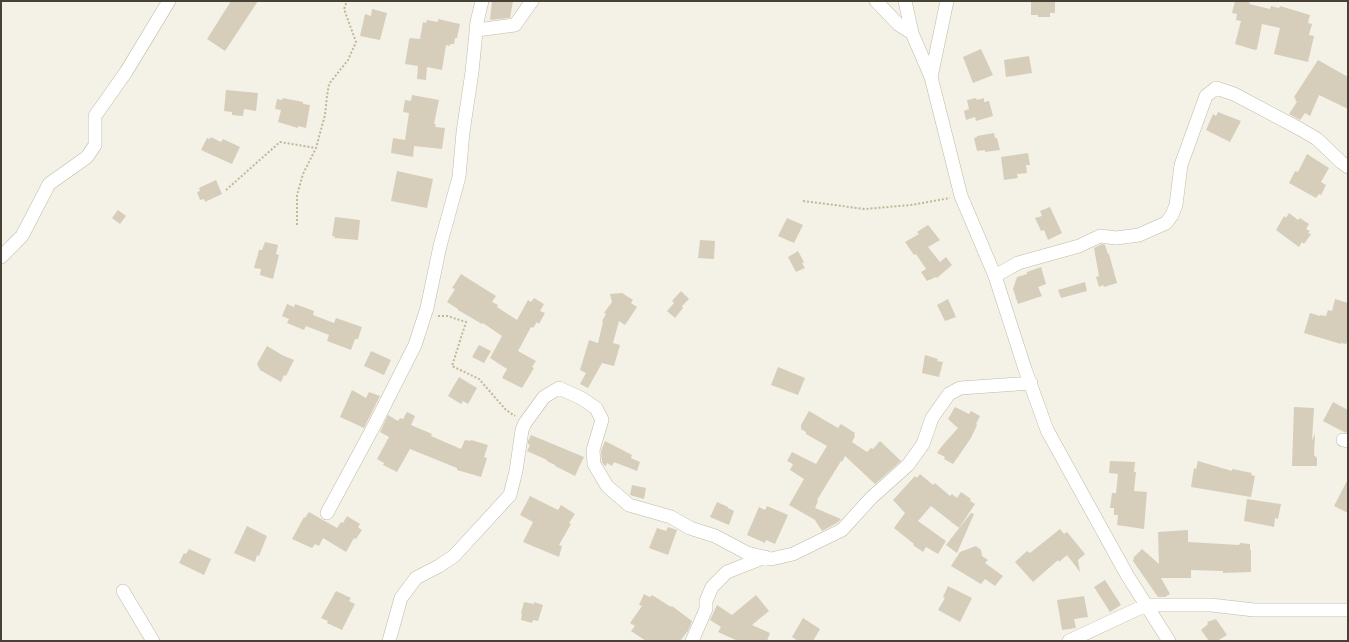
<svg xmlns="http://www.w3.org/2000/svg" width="1349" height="642" viewBox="0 0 1349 642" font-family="'Alegreya Sans',sans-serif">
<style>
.building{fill:#d6cebb}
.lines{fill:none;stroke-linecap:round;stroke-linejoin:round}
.minor-casing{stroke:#bfbaa8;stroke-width:14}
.path{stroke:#c2b799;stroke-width:2;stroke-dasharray:2 2;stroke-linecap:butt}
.minor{stroke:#fff;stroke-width:13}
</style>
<rect width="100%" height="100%" fill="#f4f1e6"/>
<!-- building -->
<path class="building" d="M231,1H258L225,51L207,39Z
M492,1H513L510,18L490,20Z
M1031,1H1055V13H1050V17H1038V15H1031Z
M1235,1H1250L1249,4L1270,9L1271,6L1279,8L1280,6L1310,15L1308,23L1312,24L1309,35L1314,36L1308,62L1274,54L1280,28L1262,24L1257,49L1255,50L1235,44L1241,21L1236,20L1237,14L1232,13Z
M372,9L387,13L380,40L360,36L365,14L371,16Z
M438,19L460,24L457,38H455L454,44H450V46L446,45L442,70L427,67L426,80L417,79L418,66L405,64L409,40L410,38L420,39L423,22L426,23L427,20L438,22Z
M981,49L993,75L973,83L963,57Z
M1029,56L1032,73L1006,77L1004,60Z
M1318,60L1348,77V109L1319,95L1310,116L1305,113L1300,120L1289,114L1297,102L1295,100L1296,99L1294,97Z
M226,90L258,93L256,111L244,109L243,116L232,115V112L224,111Z
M412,95L439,100L434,124H436L435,127L445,128L442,149L414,146L413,157L391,153L393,138L405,140L409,113L403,112L405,100L411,101Z
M283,98L303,102V104L310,105L306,128L298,126V128L278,122L281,110L275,109L277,99L282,100Z
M976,98L977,100L984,98V102L989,101L993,116L976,121L975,117L966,120L964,111L969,109L967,100Z
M1218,112L1241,121L1230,142L1206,130L1213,114L1216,116Z
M994,133L995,138H997L1000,150L985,152V150L977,151L974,138L977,137V136Z
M211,137L221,142L223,139L240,147L232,164L201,150L207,138L210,139Z
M1028,153L1030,165H1026L1027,173L1017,174L1018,178L1004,180L1001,157Z
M1307,154L1329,168L1321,182L1326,185L1321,195L1319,194L1316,198L1289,183L1295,171L1298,172Z
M397,171L433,179L427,208L391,201Z
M216,180L222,194L205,202L204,199L200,200L197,192L200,191L199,188Z
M1050,207L1062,233L1048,240L1044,230L1041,231L1035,218L1042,216L1040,211Z
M118,210L126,216L120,224L112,218Z
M1289,213L1298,220L1300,218L1309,224L1306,229L1310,231L1308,233L1311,234L1304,244L1302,242L1299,247L1276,230L1284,216L1286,218Z
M335,217L360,220L358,240L334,238L335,236H332Z
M787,218L803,225L794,243L778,236Z
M928,225L940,240L928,247L940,262L946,257L952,265L937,278L936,277L927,281L921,272L926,269L916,254L914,255L905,242L919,234L917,232Z
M700,240L715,241L714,259L698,258Z
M265,242L278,245L276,254L279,255L273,279L260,275L261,269L254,268L259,250H262Z
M1102,244L1105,245L1108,254H1109L1117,283L1104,287L1103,285L1099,287L1096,277L1099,276L1094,248Z
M798,251L804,262L802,263L805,268L796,272L788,257Z
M1041,267L1046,284L1038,287L1042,296L1018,304L1013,289L1017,277L1027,274V272Z
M461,274L496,296L492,302L498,305L497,307L517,320L528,300L531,302L534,298L544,304L540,311L545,313L539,324L537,322L533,328L531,327L518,351L536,361L532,367L534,368L522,388L502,378L507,369L490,358L502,336L483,323L482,324L458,310V309L447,302L455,289L452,288Z
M1085,282L1087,291L1061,298L1058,290Z
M681,291L689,299L682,306L683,308L675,318L667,311L674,303L672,301Z
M622,293L633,300L631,303L637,307L625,325L619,321L613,343L620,345L614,366L602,363L588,388L580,384L586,373L580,370L589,340L598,343L603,322L602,321L606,314L604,313L612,302L610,294Z
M948,299L956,317L945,321L937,305Z
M1335,299L1348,303V339L1346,344L1341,343V344L1304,333L1310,313L1320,316V315L1326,316L1328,310L1332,311Z
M287,304L294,307L295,304L314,311L313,315L334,323L336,318L362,327L358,339H355L351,350L327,341L329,335L306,326L304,330L287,323L289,319L282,316Z
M479,345L491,351L484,363L472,357Z
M267,346L282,355L294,360L286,376L284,375L281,382L260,370L257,364Z
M371,351L391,360L384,375L364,366Z
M925,355L938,359L937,361L943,362L939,377L922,373Z
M778,367L805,378L798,395L771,385Z
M459,377L477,388L468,404L463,401L461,404L448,396Z
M352,390L366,398L369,392L380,396L364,428L340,417Z
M1333,402L1348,410V433L1344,432L1323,421Z
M955,407L969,414L971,411L980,416L976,424L977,425L971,438L953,464L944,459L945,457L937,453L942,446L958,428L948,419Z
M1294,407L1314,408L1312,440L1315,434L1314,455L1317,458V466H1292Z
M809,411L838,428L841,424L855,433L854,435L855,436L852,442L867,452L871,448L873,449L880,441L901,461L875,484L845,456L842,462L841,461L817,500L818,501L815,508L841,519L837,523L822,531L815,520L789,505L804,479L790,470L793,464L787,461L792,452L816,464L827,446L806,434V432L801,429V425Z
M407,412L415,416L411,425L432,434L431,436L461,449L465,440L471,441V440L488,445L484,457L487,458L481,477L457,470V468L410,449L397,472L383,465L384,463L377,459L389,437L380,432L388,415L398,421L400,418L403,419Z
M531,435L584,457L575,476L555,466V465L547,461V460L527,451L530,445L528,444V441Z
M605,441L632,455L631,458L640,462L637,471L614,462L612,466L607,463L606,466L604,465L602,462L601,451Z
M1110,461L1135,462L1134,472H1136L1134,491L1147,492L1144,529L1117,525L1118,515H1114V508H1110L1112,493H1116L1118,474L1109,473Z
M1198,461L1232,471V469L1252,473L1251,475L1255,476L1251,497L1191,487L1194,468L1196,469Z
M920,474L933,485L935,483L950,496L952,494L957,498L961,492L971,499L970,501L975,504L959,528L931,506L918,521L946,541L938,554L926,547L923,552L913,545L914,544L894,528L905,513L893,500L915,476L917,478Z
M1348,479V513L1334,506Z
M632,485L646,488L644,499L630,495Z
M530,496L558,510L561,505L575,514L569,523L571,524L559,545L562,546L559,557L523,542L533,522L520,515Z
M1247,499L1281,504L1278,519L1275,518L1274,527L1244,521Z
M717,502L728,507V508L734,511L729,525L710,517Z
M767,506L788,515L775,544L766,540L765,543L747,535L759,507L765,510Z
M309,512L337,528L341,522L343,523L347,516L360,524L358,527L362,530L356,539L354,538L346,552L323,538L319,546L315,544L312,548L292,539L304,517L305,518Z
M971,513L974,514L957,553L946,545Z
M247,526L267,536L259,556L257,555L255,562L234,553Z
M668,527L677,530L668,555L649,548L657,528L666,531Z
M1060,529L1064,534L1067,532L1085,554L1078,560L1080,572L1067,555L1059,562L1058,560L1033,582L1015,562L1027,551L1030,553Z
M1188,530V542L1239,545L1240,543L1250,544V550H1251V572L1223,573V571L1191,570V578H1161L1170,594L1165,597H1158L1133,561L1134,559L1133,558L1142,549L1159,564L1158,532Z
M976,546L981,550L982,556L988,560L985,563L1003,576L995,586L985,579L981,584L951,566L960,552Z
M189,549L211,559L204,575L179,563L184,553L186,554Z
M1105,580L1121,605L1110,612L1094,587Z
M948,586L972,598L960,622L938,610L945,598L943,597Z
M336,591L351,598L349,601L355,604L342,630L327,623L328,621L321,618Z
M644,594L650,597L652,595L671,607L672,606L692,621L688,631L680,641H646L631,631L635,626L630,623L642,606L639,605Z
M756,595L769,611L752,625L770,633L767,641H738L718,632L721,627L710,620L717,605L732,615Z
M1084,596L1088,617L1074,619L1076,628L1062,630L1057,600Z
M524,602L534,604V602L543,605L538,621L533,620L532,623L521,620L522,614L521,613Z
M803,618L820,629L813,641H798L792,637Z
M1216,619L1227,635L1217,641H1209L1201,630L1208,624L1207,622Z"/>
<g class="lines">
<!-- minor casing -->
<g class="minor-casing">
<path id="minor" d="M876,1L898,24L912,33
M905,1L912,33L931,77L961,196L995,276L1025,369L1047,430L1127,575L1169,641
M477,30L515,25L532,1
M931,77L947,1
M1,257L22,236L49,184L87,157L95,145V116L126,72L169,1
M995,276L1018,263L1079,246L1100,236L1116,238L1139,235L1166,223L1172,215L1176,205L1181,165L1206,96L1216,88L1234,94L1300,129L1317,139L1341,162L1348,167
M1343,440L1348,441
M327,513L375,424L415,345L427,308L440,246L459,177L463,132L472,72L477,22L482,1
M123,591L153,641
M389,641L401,598L416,578L439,566L454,556L510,495L516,471L522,430L525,423L544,397L559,388L581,398L596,408L602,420L593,450L594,464L607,486L629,505L671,517L690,528L715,536L747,553L771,559L793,554L842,530L871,498L908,465L923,444L932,418L949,394L960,388L1031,383
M692,641L706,609V601L712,587L727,572L765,557
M1069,641L1146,605H1211L1254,610H1348"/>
</g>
<!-- path -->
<path class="path" d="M226,190L280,142L316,148
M803,201L865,209L911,205L950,198
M297,225V195L303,174L316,148L325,115L327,96L329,84L348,60L356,42L344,9L347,1
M438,316H447L466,322L452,366L479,379L506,410L515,416"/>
<!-- minor -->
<use href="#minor" class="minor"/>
</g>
<!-- border -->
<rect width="1349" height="642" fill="none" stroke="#474235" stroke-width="4"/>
</svg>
